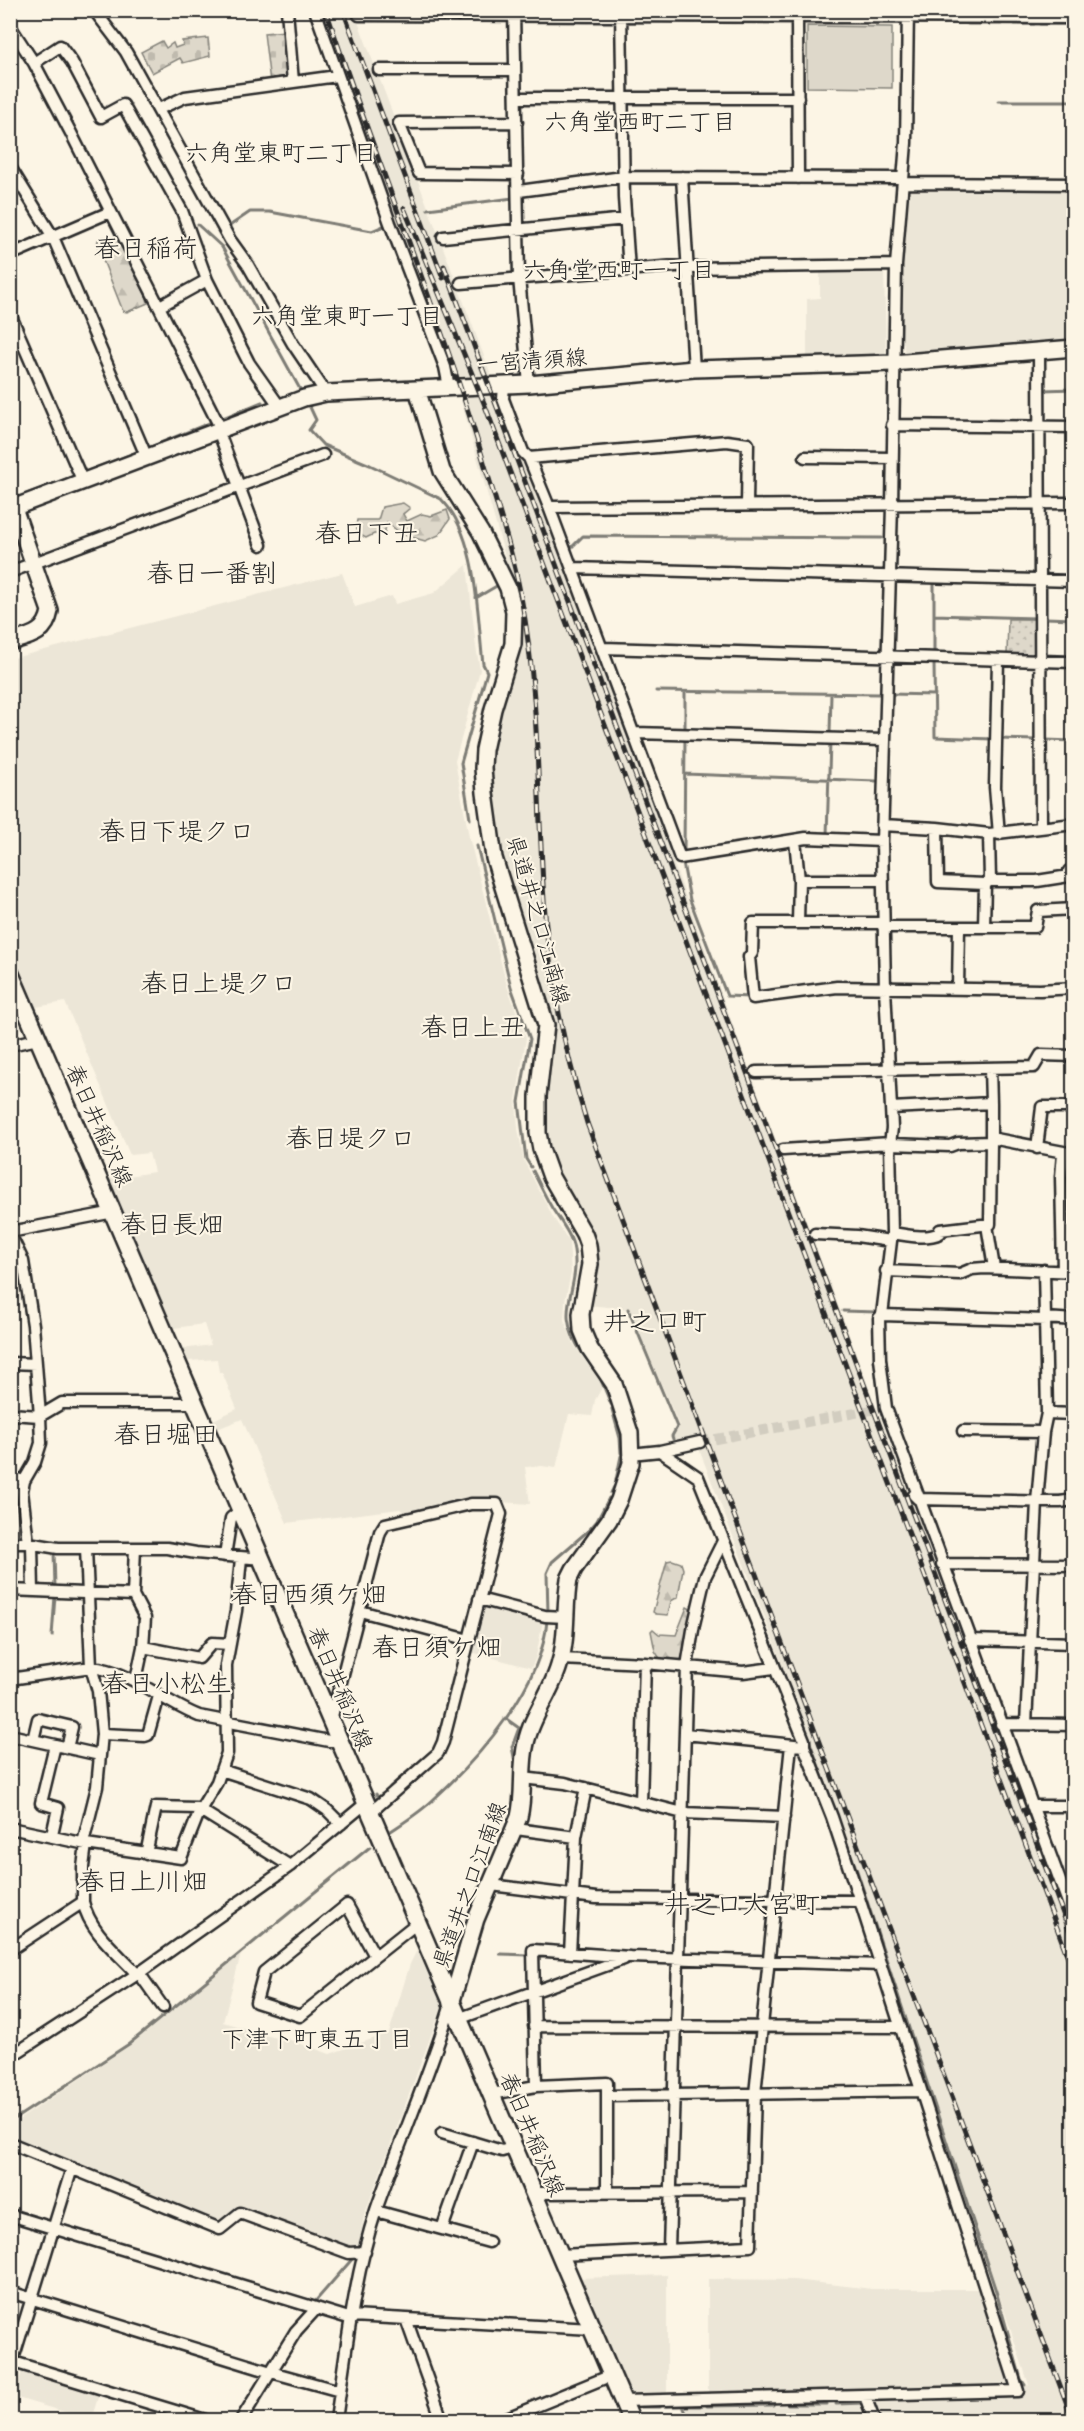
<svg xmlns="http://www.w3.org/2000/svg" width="1084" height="2431" viewBox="0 0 1084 2431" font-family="'Gochi Hand','Klee One',sans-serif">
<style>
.built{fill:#ece6d7}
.grass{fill:url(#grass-dots);stroke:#84827a;stroke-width:1.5}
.forest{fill:url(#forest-firs);stroke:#84827a;stroke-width:1.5}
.cemetery{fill:url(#cemetery-stones);stroke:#84827a;stroke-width:1.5}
.pitch{fill:#ded8ca;stroke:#84827a;stroke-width:1.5}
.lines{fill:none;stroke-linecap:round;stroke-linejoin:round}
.stream{stroke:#7d7b74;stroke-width:3}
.minor-tunnel{stroke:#d2cdc0;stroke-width:10;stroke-dasharray:10 5;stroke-linecap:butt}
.minor-casing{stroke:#2b2b2b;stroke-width:15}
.secondary-casing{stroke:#2b2b2b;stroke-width:20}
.primary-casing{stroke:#2b2b2b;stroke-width:21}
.minor{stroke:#fcf5e5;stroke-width:10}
.secondary{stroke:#fcf5e5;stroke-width:15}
.primary{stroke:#fcf5e5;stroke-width:16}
.rail-casing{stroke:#2b2b2b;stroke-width:5}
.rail{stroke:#fcf5e5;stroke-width:3;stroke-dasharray:9;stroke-linecap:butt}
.labels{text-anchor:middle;stroke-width:4.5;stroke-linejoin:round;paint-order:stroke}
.street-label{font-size:22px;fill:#2b2b2b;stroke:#fcf5e5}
.neighbourhood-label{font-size:24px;fill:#2b2b2b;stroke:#fcf5e5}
.quarter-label{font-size:26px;fill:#2b2b2b;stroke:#fcf5e5}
</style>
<defs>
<pattern id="grass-dots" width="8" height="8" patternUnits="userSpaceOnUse" patternTransform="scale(1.5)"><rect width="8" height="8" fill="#ded8ca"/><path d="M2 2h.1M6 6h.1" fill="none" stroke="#bfbaae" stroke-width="1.8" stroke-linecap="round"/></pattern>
<pattern id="forest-firs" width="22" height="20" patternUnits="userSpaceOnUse" patternTransform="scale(1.5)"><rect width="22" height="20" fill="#ded8ca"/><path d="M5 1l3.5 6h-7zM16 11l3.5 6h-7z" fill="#bfbaae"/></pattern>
<pattern id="cemetery-stones" width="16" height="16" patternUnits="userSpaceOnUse" patternTransform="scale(1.5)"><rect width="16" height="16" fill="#ded8ca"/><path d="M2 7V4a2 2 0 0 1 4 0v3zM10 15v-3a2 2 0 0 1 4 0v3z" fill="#bfbaae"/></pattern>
</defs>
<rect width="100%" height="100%" fill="#fcf5e5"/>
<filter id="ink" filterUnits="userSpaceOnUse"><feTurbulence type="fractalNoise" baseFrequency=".0167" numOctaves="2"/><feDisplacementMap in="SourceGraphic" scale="12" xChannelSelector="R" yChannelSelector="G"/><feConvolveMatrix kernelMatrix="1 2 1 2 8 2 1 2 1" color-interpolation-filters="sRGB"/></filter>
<g filter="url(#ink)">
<!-- built -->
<path class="built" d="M319,11H354L493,380L452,381Z
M907,187L1073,188V339L1006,347L904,352V343H899L901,265Z
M820,271H884L886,355L807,358V299L820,298Z
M500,392V400L525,467L536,480L574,591L745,1058L1073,1932V2420H877L871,2402L964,2399L968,2395L1016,2394L1018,2398L1022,2397L1020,2388L1029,2385L858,1870L765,1618L695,1439L675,1441L673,1436L679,1425L629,1309L587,1305L594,1274L556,1177L541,1125L551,1040L498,854L487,754L520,610L459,393Z
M467,565L476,647L480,670L455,761L469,837L507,986L526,1038L516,1100L518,1129L524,1161L554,1219L569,1241L571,1273L565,1301L564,1320L574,1345L603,1386L595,1400L592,1416L569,1414L556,1468L542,1466L525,1467L530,1504L470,1500L408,1515L400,1509L287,1523L242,1419L217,1429L213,1420L237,1409L222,1372H219L217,1359L188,1361L183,1349L211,1345L204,1324L174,1328L109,1179L154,1172L149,1153L130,1155L65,1002L36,1007L11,947L10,659L342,573L355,607L392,596L395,604L434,593Z
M487,1604L543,1620L536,1657L531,1668L471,1652L482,1606Z
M417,1950L442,2006L364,2216L359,2244L353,2248L239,2207L223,2222L215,2223L11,2139V2125L132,2044L241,1954L223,2022L286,2041L287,2039L330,2054L389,2033L410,1964Z
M667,2275V2393L630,2394L580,2278Z
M708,2279L794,2280L872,2289H983L1011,2378L1006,2387L708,2393Z
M23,2368L100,2391L91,2420L14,2397Z
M865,2404L870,2420H690L684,2407Z"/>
<!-- grass -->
<path class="grass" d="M1008,619H1037V653L1034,656L1007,655Z"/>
<!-- forest -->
<path class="forest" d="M104,237L118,239L147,298L148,303L127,312L123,311L97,245L98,240Z
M403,503L410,508L403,514L407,521L422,514L431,516L447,510L450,519L439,535L425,541L401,534L387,522L384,534H374L366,538C358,535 355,529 357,520H378L382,507Z
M672,1560L681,1563L683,1569L678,1597L671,1601L668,1615L656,1614L653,1612L667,1561Z
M687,1607L692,1610L683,1659L675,1661L661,1660L655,1651L651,1631L653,1629L659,1634L676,1635Z"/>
<!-- cemetery -->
<path class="cemetery" d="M285,31L290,77L270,82L264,33Z
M208,38L210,56L183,63L180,58L152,73L141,52L162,41L166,48L173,43L175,48L183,45L182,41Z"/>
<!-- pitch -->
<path class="pitch" d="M807,26L892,27V88L807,87Z"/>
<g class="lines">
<!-- stream -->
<path class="stream" d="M526,21H573
M580,21H596
M608,21L618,22
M625,22L653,21
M914,23H945
M968,24H1001
M1015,24H1034
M1040,24H1064
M1073,24H1074
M999,101H1074
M628,183H678
M688,183H779
M585,188L618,183
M523,196L578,189
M428,209L513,198
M198,225L222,247L301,391
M228,227L250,212H270L372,231L386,225
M1043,390L1074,389
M309,405L316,420L309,430L323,445L370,465L441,499C478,535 477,615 483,664L487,672L461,763L470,819
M223,418L262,402
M153,446L212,422
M88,471L137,452
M248,489L322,461
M19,497L72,477
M572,547L583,536L882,538
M476,598L500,584
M934,615L1036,618
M1045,618L1074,619
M934,653V582
M934,663L935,737L993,739
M656,691L880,694
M890,694L935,695
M685,729V692
M830,733L831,694
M1000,739L1036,740
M1045,740L1074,741
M685,774L876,781
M827,835L830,742
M477,846L511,987L530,1039L519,1102L526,1159L531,1167
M684,852L685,737
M683,863L690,900L727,996L750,997
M533,1171C539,1183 545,1196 552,1208C560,1221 572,1235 574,1250C581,1292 551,1309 583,1354
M628,1309L677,1427L672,1436L673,1439
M843,1311L877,1312
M601,1380L611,1404
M612,1409L620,1438L621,1453
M1036,1457L1037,1438
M681,1458L690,1465
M616,1480L621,1456
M611,1493L614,1487
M1042,1496H1065
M54,1551L55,1588
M548,1613L547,1573L552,1562L589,1530L597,1521L609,1498
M52,1636L55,1596
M505,1718L519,1728L512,1747L516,1767
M808,1737L857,1871L996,2291L1021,2379L1025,2385
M390,1787L433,1750L437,1744L446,1706
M376,1794L378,1798L382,1794
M391,1831C406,1821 422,1811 435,1798C481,1756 543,1684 547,1620
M475,1898L481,1886
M468,1919L473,1905
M500,1954L528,1955
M537,1956L553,1957
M10,2122L129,2044L370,1847
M313,2304L354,2257L357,2258
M788,2404H827
M836,2404L864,2403
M666,2406H700
M683,2406L689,2420
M707,2406L773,2405
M641,2407H660"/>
<!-- minor-tunnel -->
<path class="minor-tunnel" d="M700,1442L877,1409"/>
<!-- minor casing -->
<g class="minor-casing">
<path id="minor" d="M94,10L126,52L230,240L248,265L293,344L326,393
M287,10L293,82
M315,10L390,223L445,367L449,387
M514,10L519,278L529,384
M908,10L906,143L896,265L892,506L882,841L885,988L892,1128L890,1144L892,1233L882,1315L879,1318L880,1359L886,1408L1074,1919
M621,11L624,198L629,270
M359,15L1074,18
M797,16L798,178
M100,18L110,10
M10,26L34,63L71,133L221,429
M34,63L60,46L72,62L101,117L123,105L182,211L207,280L249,363L280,407
M379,70H515
M516,98H798
M159,109L185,97L337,76
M517,122L399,123L419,173L518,174
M10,167L53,237L147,458
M682,177L694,369
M903,183L1074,184
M519,191L623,177L903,178
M443,237L626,219
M10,255L110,212
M688,268L896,265
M461,283L688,265
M160,306L207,280
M10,314L83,482
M1039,351L1041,826
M504,385L503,399L523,452L529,458L549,507L680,858L806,838L882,841
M892,425L1074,427
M218,430L261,545
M805,457L892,458
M529,458L727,441L748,444L747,505
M549,507L1074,503
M572,568L1074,581
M10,572L323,455
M603,648L1074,662
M998,660L995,787L999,834
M635,733L883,740
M882,825L937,828L989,834L1074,824
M937,828L938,882L985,884
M795,840L799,880
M990,881H1037L1069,876V871H1074
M798,923L799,880H883
M883,923H753L752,953L749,957L753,998L837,987L1040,990L1074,988
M883,927H1035L1038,911L1074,909
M984,927L985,884L990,881L989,834
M958,989L959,927
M10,1045L38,1039
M990,1068L991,1103
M756,1072L1034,1067L1041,1055L1074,1056
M891,1108L991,1103V1138
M890,1144L950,1146L958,1143L991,1142V1138L1074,1154
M1037,1148L1042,1107H1074
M783,1150L890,1143
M987,1225L994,1268
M10,1232L114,1212
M892,1233C907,1235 926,1240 940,1233V1230L990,1224L991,1142
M10,1234L23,1261L33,1325L40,1416L41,1443L35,1462L24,1481L22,1491L28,1543L58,1548H167L196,1553L262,1559
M815,1234L857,1236L890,1241
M886,1271L960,1274L972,1269L984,1268L1074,1272
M1063,1271L1061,1177L1063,1153
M882,1315L1046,1320
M1046,1318L1074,1320
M10,1363L36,1364
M1047,1413L1074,1414
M10,1414L40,1416L62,1403H195
M963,1431L1043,1432
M660,1451L698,1477L804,1740V1746L685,1734
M631,1454L660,1451L700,1442
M10,1477L24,1481
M914,1495L918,1499L1060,1502L1074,1500
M10,1543H28
M32,1544L33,1591
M135,1548L133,1595L145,1618L143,1647L136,1680
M225,1556L231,1518L241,1510
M942,1564L1074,1565
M10,1590L133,1595
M479,1599L545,1616L565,1617
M360,1611L469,1640
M970,1640L1074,1643
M143,1647L199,1658L212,1643L230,1644
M561,1659L645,1663L743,1672L774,1668
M10,1679L91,1667C132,1671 161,1701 199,1716L329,1741H339
M331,1720L380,1532L385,1524L471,1504H497L501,1514L443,1742L438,1753L370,1813
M1001,1724L1074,1725
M1026,1724L1037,1502L1043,1432L1047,1413L1044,1270
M102,1734L145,1736L148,1735L159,1696
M10,1735L100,1755
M33,1740L38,1719L72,1727L67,1748
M221,1770L311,1799L327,1810L341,1824
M523,1778L565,1783L683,1813L784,1817
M641,1803L645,1663
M1032,1806H1074
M10,1828L86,1844L181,1858L200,1810L217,1782L227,1753L226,1665L236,1611L241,1558
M516,1829L576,1837
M52,1835L58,1808L41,1803L55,1745
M83,1843L97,1787L102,1734L98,1691L91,1667L86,1548
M146,1854L156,1807L197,1808L290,1866
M491,1885L596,1898L860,1901
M83,1902C90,1932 117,1952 137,1974
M10,1950L83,1902V1867L86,1844
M570,1953L576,1837L586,1788
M375,1956L347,1905L264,1972L256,2002L300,2016L417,1923
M139,1973L163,2007
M458,2019L624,1959
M534,2026L901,2027
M10,2057L139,1973L290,1866L366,1803
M536,2086L533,1950L630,1957L881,1965
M492,2094L536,2086L607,2083V2096L921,2091
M442,2133L502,2151L515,2147
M10,2143L220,2229L240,2213L349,2253L365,2252
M534,2193L752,2192
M607,2193V2096
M376,2211L489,2242
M10,2215L352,2319
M442,2229L473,2142
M669,2249L687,1666L694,1624L705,1577L723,1541
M560,2255L750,2246L755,2094L791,1745
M10,2292L271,2372L340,2391
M352,2316L592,2329
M406,2319L442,2420
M10,2361L205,2420
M10,2369L72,2168
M865,2396L874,2420
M623,2401L1018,2391L860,1901L832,1817L804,1746
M241,2420L296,2331L316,2309
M336,2420C346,2351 354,2277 376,2210C400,2141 430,2074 451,2004
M502,2420L612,2375"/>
</g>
<!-- secondary casing -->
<g class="secondary-casing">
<path id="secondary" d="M417,389L442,471L481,533L508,588L514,611L513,644L493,709L484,750L483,768L485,793L494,858L546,1025L538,1096V1133L541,1149L551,1177L584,1234L588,1245L590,1264L581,1314L582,1330L590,1349L614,1384L630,1433L631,1463L619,1500L609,1520L574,1569L569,1579C564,1606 568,1636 560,1662C553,1691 532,1714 526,1743C520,1767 525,1793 519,1817L476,1919L451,2004
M10,509L304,398L326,393L529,384L694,369L893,363L1074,348
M10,642C30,636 46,634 50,611L14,508"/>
</g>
<!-- primary casing -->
<g class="primary-casing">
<path id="primary" d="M10,973L631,2420"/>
</g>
<!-- minor -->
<use href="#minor" class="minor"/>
<!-- secondary -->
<use href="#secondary" class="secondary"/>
<!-- primary -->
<use href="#primary" class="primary"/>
<!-- rail casing -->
<g class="rail-casing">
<path id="rail" d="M326,10C377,164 440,314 486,469C499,511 513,554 521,597C542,706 536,816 546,926C552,993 567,1058 587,1123L1073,2420
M343,10L443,278
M404,208L484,403L1074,1973
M444,266L1074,1943"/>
</g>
<!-- rail -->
<use href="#rail" class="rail"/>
</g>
</g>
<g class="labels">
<!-- street labels -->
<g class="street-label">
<text transform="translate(532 360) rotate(-4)" y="8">一宮清須線</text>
<text transform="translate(539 920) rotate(74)" y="8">県道井之口江南線</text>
<text transform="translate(100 1125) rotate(66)" y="8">春日井稲沢線</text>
<text transform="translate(341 1688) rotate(67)" y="8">春日井稲沢線</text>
<text transform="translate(469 1885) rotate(-70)" y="8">県道井之口江南線</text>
<text transform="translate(533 2134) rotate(67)" y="8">春日井稲沢線</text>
</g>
<!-- neighbourhood labels -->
<g class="neighbourhood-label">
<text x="640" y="130">六角堂西町二丁目</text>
<text x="281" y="161">六角堂東町二丁目</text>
<text x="619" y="278">六角堂西町一丁目</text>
<text x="347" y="324">六角堂東町一丁目</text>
<text x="317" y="2047">下津下町東五丁目</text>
</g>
<!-- quarter labels -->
<g class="quarter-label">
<text x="146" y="257">春日稲荷</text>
<text x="367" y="542">春日下丑</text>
<text x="212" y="582">春日一番割</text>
<text x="177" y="840">春日下堤クロ</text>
<text x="219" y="992">春日上堤クロ</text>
<text x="473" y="1036">春日上丑</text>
<text x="351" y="1147">春日堤クロ</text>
<text x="172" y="1233">春日長畑</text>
<text x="655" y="1330">井之口町</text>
<text x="166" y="1443">春日堀田</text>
<text x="309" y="1603">春日西須ケ畑</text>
<text x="437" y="1656">春日須ケ畑</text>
<text x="167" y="1692">春日小松生</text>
<text x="143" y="1890">春日上川畑</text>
<text x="742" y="1913">井之口大宮町</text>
</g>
</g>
<!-- margin -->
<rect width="1084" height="2431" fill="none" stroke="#fcf5e5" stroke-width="36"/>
<rect x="18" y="18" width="1048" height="2395" fill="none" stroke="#2b2b2b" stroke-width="2" filter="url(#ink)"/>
</svg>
